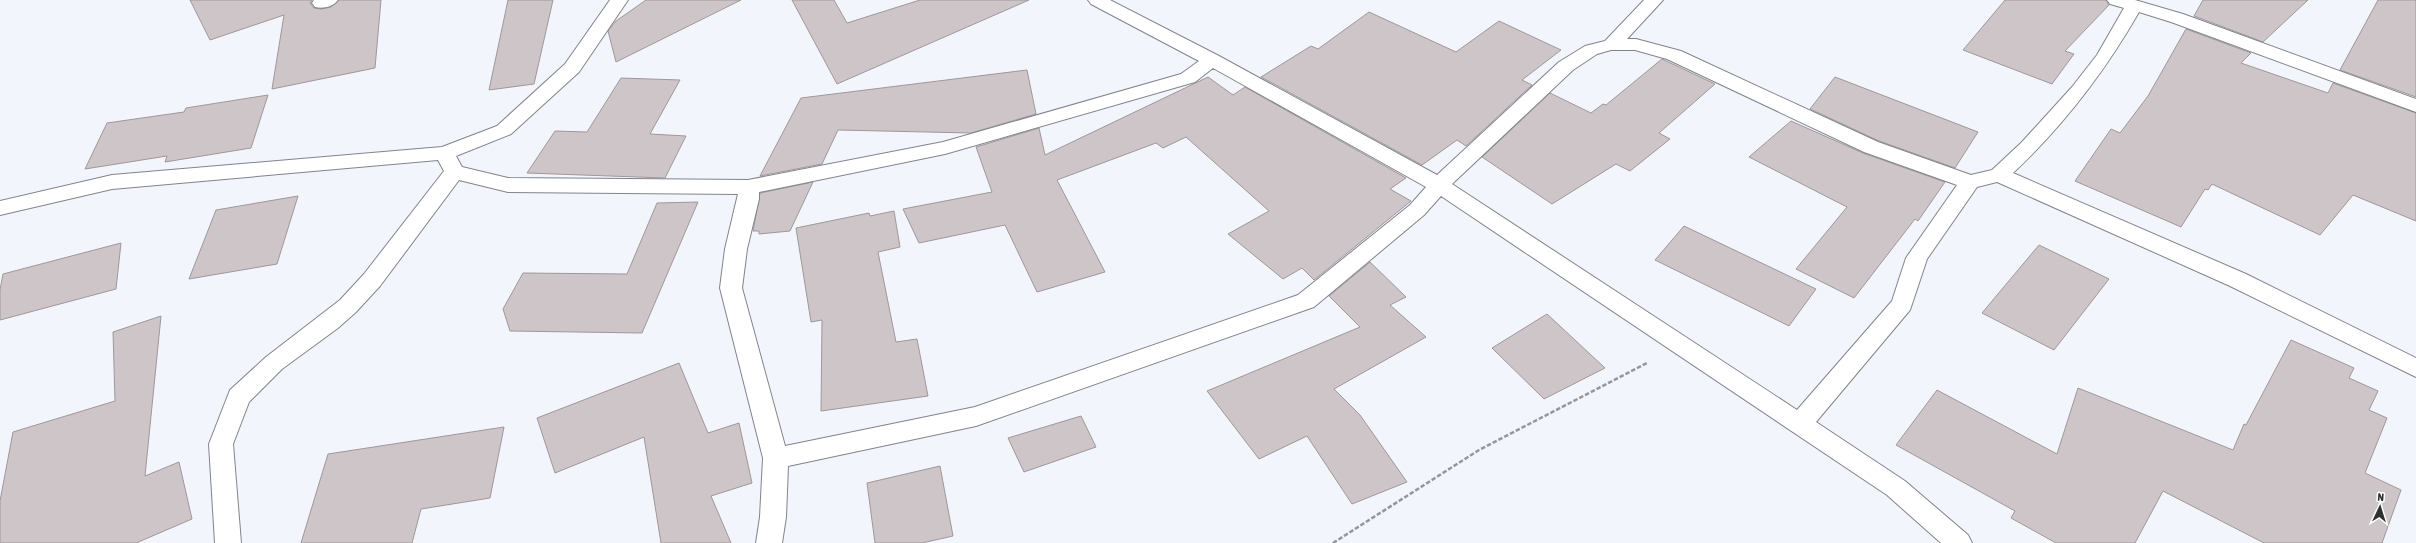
<svg xmlns="http://www.w3.org/2000/svg" width="2416" height="543" viewBox="0 0 2416 543" font-family="'Asap Condensed',sans-serif">
<style>
.building{fill:#cdc5c7;stroke:#9f9799}
.lines{fill:none;stroke-linecap:round;stroke-linejoin:round}
.minor-casing{stroke:#82848b;stroke-width:2}
.path{stroke:#95969b;stroke-width:2.5;stroke-dasharray:4.5 2;stroke-linecap:butt}
.minor{fill:#fff;fill-rule:evenodd}
</style>
<rect width="100%" height="100%" fill="#f3f5fd"/>
<!-- building -->
<path class="building" d="M190,0H312L310,3L314,8L321,9L331,7L339,0H381L375,68L272,89L284,15L210,40Z
M508,0H553L534,84L489,90Z
M646,0H741L616,62L608,31L616,21Z
M792,0H834L847,23L920,0H1029L837,84Z
M2005,0H2106L2109,5L2065,51L2074,54L2052,84L1963,50Z
M2203,0H2308L2263,42L2194,16Z
M2378,0H2416V97L2340,70Z
M1369,12L1456,52L1499,21L1561,50L1522,80L1532,85L1466,146L1457,140L1422,165L1261,77L1311,46L1318,49Z
M2186,29L2251,53L2241,63L2328,93L2333,83L2416,113V221L2353,195L2320,235L2212,184L2208,190L2205,189L2181,227L2075,181L2111,129L2120,133L2148,96Z
M1662,59L1715,84L1659,133L1670,139L1630,171L1616,164L1552,204L1482,157L1550,93L1591,113L1603,104L1606,105Z
M1027,70L1036,114L971,133L838,130L822,164L760,176L801,98Z
M1208,77L1233,95L1245,87L1406,178L1390,189L1411,201L1314,280L1302,268L1283,279L1228,234L1269,211L1186,137L1163,148L1156,143L1057,180L1105,272L1037,292L1005,225L919,243L903,209L992,192L976,147L1039,128L1045,155Z
M1835,77L1978,132L1955,168L1879,141L1810,109Z
M621,78L680,80L650,134L686,136L665,178L527,173L555,131L587,132Z
M268,95L251,148L165,162L167,156L85,169L107,123L184,112L186,108Z
M1791,121L1863,153L1945,182L1918,221L1915,219L1854,298L1796,269L1847,207L1749,157Z
M813,182L790,231L759,234V231H753L760,193Z
M298,196L277,264L189,279L216,210Z
M698,202L642,333L510,331L503,309L523,273L627,274L657,203Z
M894,211L900,247L878,252L896,342L917,339L928,396L821,411L822,320L811,322L796,228L869,213L870,216Z
M1684,226L1816,289L1789,326L1655,260Z
M121,243L116,289L0,320V290L3,274Z
M2039,245L2109,279L2054,350L1982,313Z
M1370,262L1406,297L1390,305L1426,337L1334,389L1360,415L1407,482L1352,504L1307,436L1259,459L1207,391L1360,327L1329,296Z
M1547,314L1605,368L1544,399L1492,348Z
M161,316L145,476L179,462L192,519L136,543H0V501L13,432L115,401L113,332Z
M2291,340L2354,368L2349,378L2378,391L2369,410L2387,418L2365,473L2401,490L2382,543H2264L2163,491L2135,543H2056L2011,518L2015,511L1896,445L1937,390L2057,454L2078,388L2233,450L2244,424L2246,425Z
M679,363L708,433L739,423L752,483L711,496L731,543H661L644,437L555,473L537,418Z
M1081,416L1096,447L1024,472L1008,438Z
M504,427L490,498L421,509L412,543H301L328,454Z
M940,466L953,536L922,543H875L867,483Z"/>
<g class="lines">
<!-- minor casing -->
<g class="minor-casing">
<path id="minor" d="M314,0H338C333,7 323,9 315,7L312,3Z
M610,0H628L579,72L511,134L456,156L462,167L508,178L748,180L943,142L1181,74L1199,61L1091,4L1088,0H1110L1219,56L1437,175L1559,62L1585,46L1605,41L1644,0H1663L1627,39H1636L1681,51L1878,142L1971,175L1992,170L2022,142L2072,87L2097,55L2124,8L2110,4L2107,0H2135L2183,14L2416,99V112L2171,22L2139,12C2104,73 2064,125 2013,173L2246,274L2416,358V377L2230,286L1997,182L1977,187L1927,259L1910,310L1816,422L1905,481L1968,535L1972,543H1941L1887,495L1441,196L1424,215L1314,307L976,426L788,466L786,517L782,543H756L760,517L763,458L720,288L725,249L738,194L508,192L459,180L380,286L356,312L338,328L282,369L249,402L233,444L241,543H215L209,444L230,390L266,357L340,300L364,274L444,171L438,160L112,189L0,215V201L112,175L442,147L497,126L565,64ZM1611,50H1635L1667,59L1864,152L1957,185L1906,258L1892,301L1797,410L1452,184L1573,70L1597,54ZM1213,68L1426,187L1410,205L1298,295L975,407L785,446L742,288L747,249L759,199V192L945,154L1195,82Z"/>
</g>
<!-- path -->
<path class="path" d="M1333,543L1479,450L1647,363"/>
<!-- minor -->
<use href="#minor" class="minor"/>
</g>
<!-- north arrow -->
<g transform="translate(2380 507) rotate(4)" stroke="#ffffff" stroke-width="3" paint-order="stroke">
<path d="M0-3L7 15L0 10L-7 15Z" fill="#2f3032"/>
<text y="-6" font-size="11" font-weight="bold" text-anchor="middle" fill="#2f3032">N</text>
</g>
</svg>
